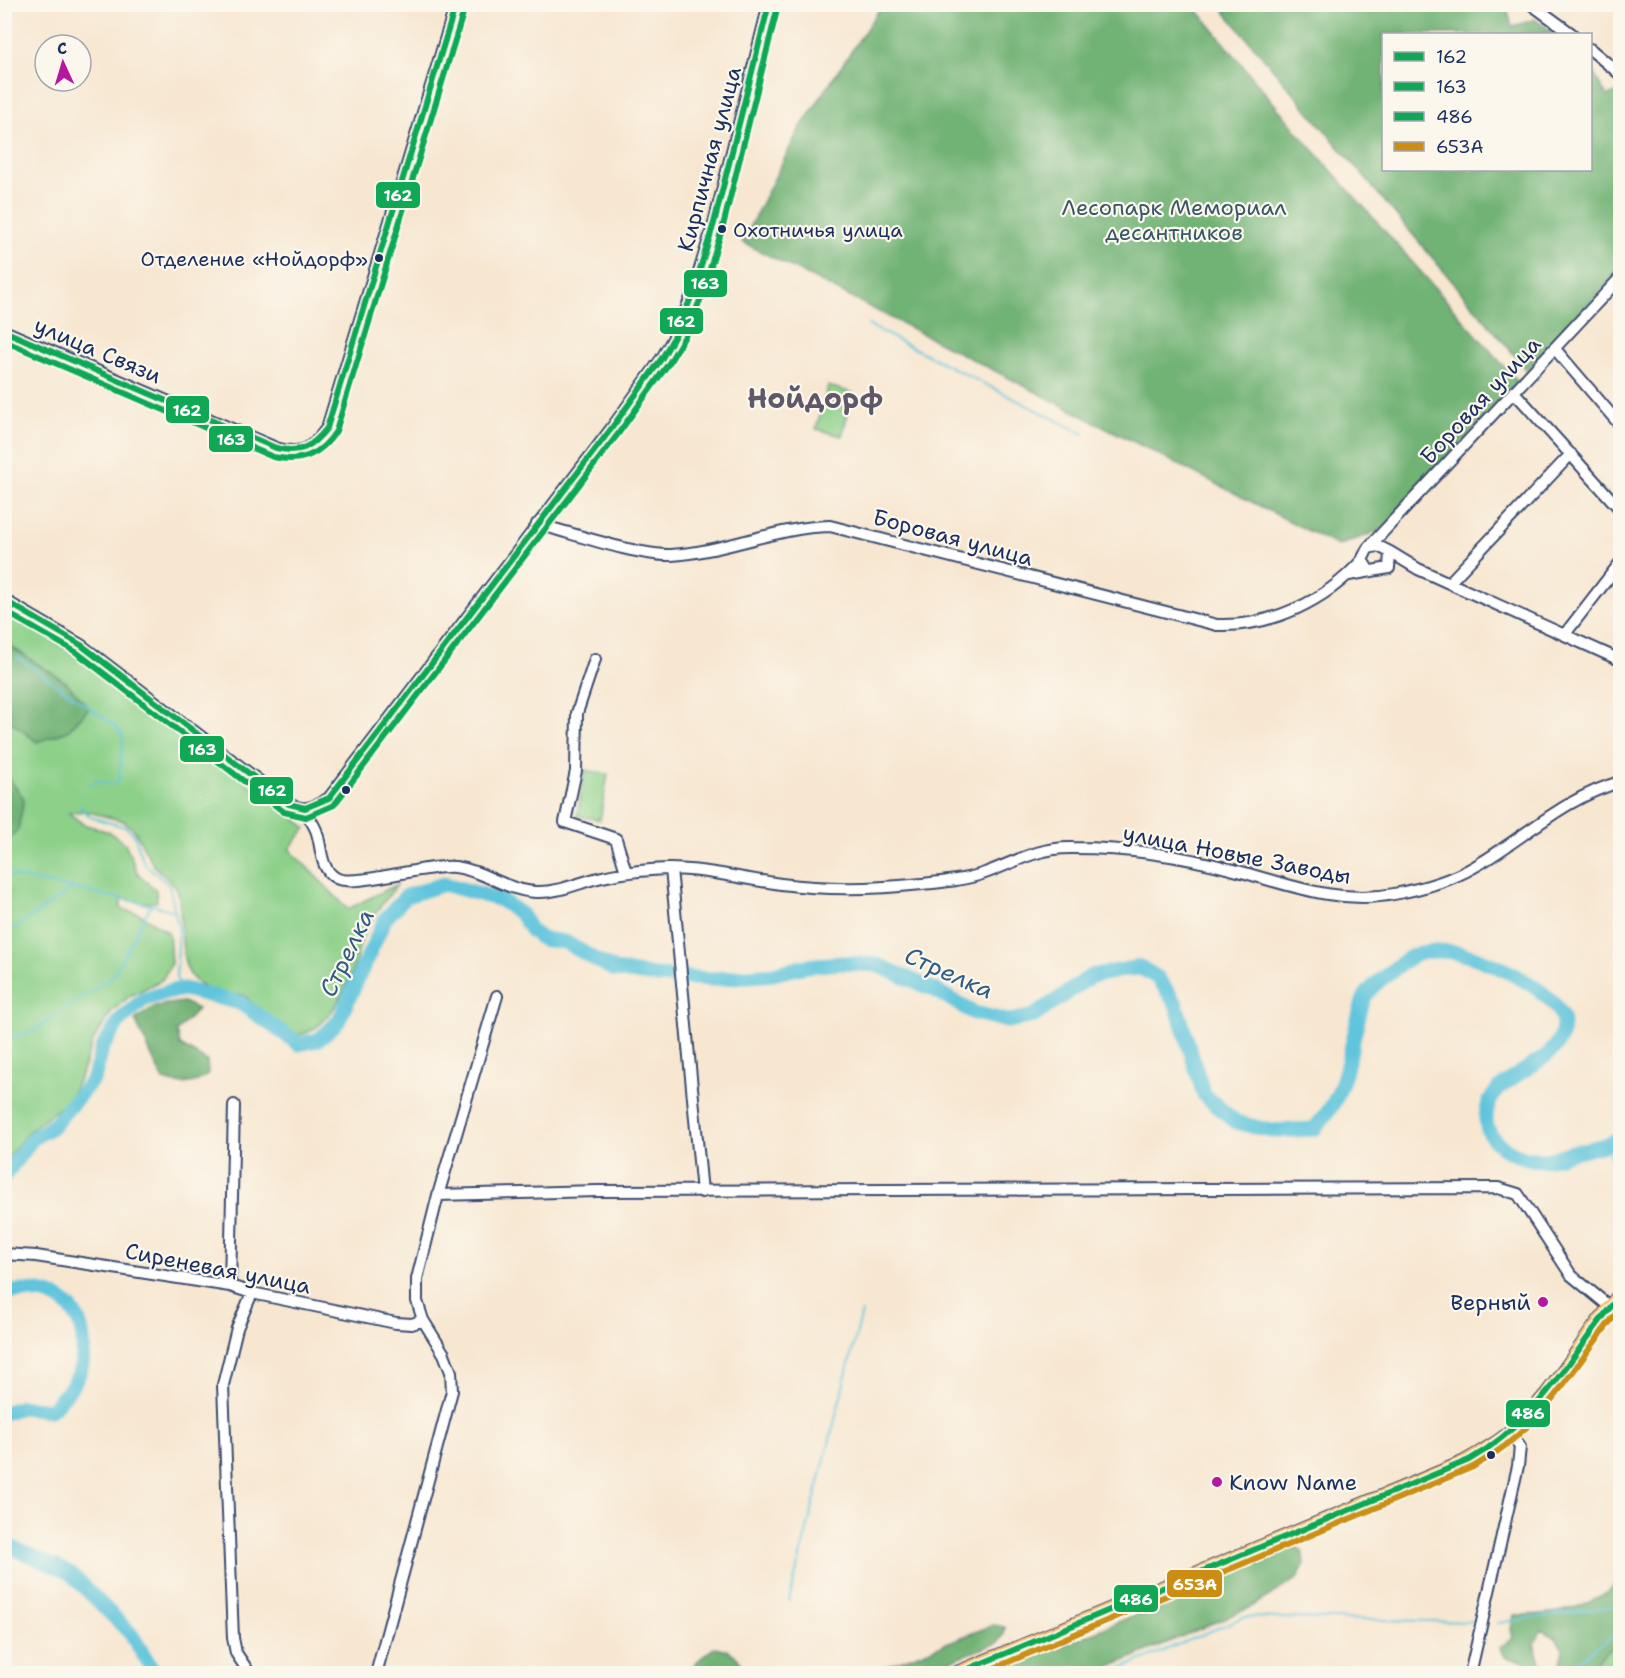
<svg xmlns="http://www.w3.org/2000/svg" width="1625" height="1678" viewBox="0 0 1625 1678" font-family="'Shantell Sans',sans-serif">
<style>
.green{fill:#8cd089;stroke:#548074;stroke-width:1.5}
.forest{fill:#71b275;stroke:#46706a;stroke-width:1.5}
.lines{fill:none;stroke-linecap:round;stroke-linejoin:round}
.stream{stroke:#5ec4dc;stroke-width:2}
.river{stroke:#5ec4dc;stroke-width:15}
.minor-casing{stroke:#3c4b6f;stroke-width:14}
.major-casing{stroke:#3c4b6f;stroke-width:16}
.minor{stroke:#fff;stroke-width:10}
.major{stroke:#fcbd6f;stroke-width:14}
.bus-1-casing{stroke:#fbf7ec;stroke-width:10}
.bus-2-casing{stroke:#fbf7ec;stroke-width:10}
.bus-3-casing{stroke:#fbf7ec;stroke-width:10}
.bus-4-casing{stroke:#fbf7ec;stroke-width:10}
.bus-1{stroke:#10a855;stroke-width:6}
.bus-2{stroke:#10a855;stroke-width:6}
.bus-3{stroke:#10a855;stroke-width:6}
.bus-4{stroke:#cb8e13;stroke-width:6}
.bus-dot{fill:#1b2f5e;stroke:#fbf7ec;stroke-width:2}
.poi-dot{fill:#b5179e;stroke:#fbf7ec;stroke-width:2}
.labels{text-anchor:middle;stroke-width:4.5;stroke-linejoin:round;paint-order:stroke}
.bus-label{font-size:20px;fill:#1b2f5e;stroke:#fbf7ec;text-anchor:start}
.street-label{font-size:22px;fill:#1b2f5e;stroke:#fbf7ec}
.park-label{font-size:22px;fill:#375769;stroke:#fbf7ec}
.poi-label{font-size:22px;fill:#1b2f5e;stroke:#fbf7ec;text-anchor:end}
.water-label{font-size:24px;font-style:italic;fill:#2f5c84;stroke:#fbf7ec}
.district-label{font-size:28px;font-weight:bold;fill:#5e5869;stroke:#fbf7ec}
.line-badge{stroke:#fbf7ec;stroke-width:2}
.badge-label{font-size:16px;text-anchor:middle;font-weight:bold;fill:#fff}
</style>
<rect width="100%" height="100%" fill="#fbf7ec"/>
<filter id="ink" filterUnits="userSpaceOnUse"><feTurbulence type="fractalNoise" baseFrequency=".0167" numOctaves="2"/><feDisplacementMap in="SourceGraphic" scale="12" xChannelSelector="R" yChannelSelector="G"/><feConvolveMatrix kernelMatrix="1 2 1 2 8 2 1 2 1" color-interpolation-filters="sRGB"/></filter>
<filter id="wash" filterUnits="userSpaceOnUse"><feTurbulence type="fractalNoise" baseFrequency=".008" numOctaves="4" result="noise"/><feDisplacementMap in="SourceGraphic" scale="24" xChannelSelector="R" yChannelSelector="G"/><feGaussianBlur stdDeviation="1.35" result="paint"/><feColorMatrix in="noise" values="0 0 0 0 0 0 0 0 0 0 0 0 0 0 0 0 0 1.4 0 .05"/><feComposite in="paint" operator="in"/></filter>
<g filter="url(#wash)">
<rect width="100%" height="100%" fill="#f7e7d1"/>
<!-- green -->
<path class="green" d="M828,386L853,393L842,436L816,429Z
M5,613L33,627L88,664L301,823L306,828L289,849L348,909L398,884C384,901 371,917 362,938C358,948 357,960 353,970C343,995 327,1030 298,1035L257,1008L244,995C163,993 190,945 177,888L153,865L135,831L123,821L85,811L69,813L83,824L109,832L125,843L138,874L156,890L157,902L143,903L121,898V909L140,914L169,933L171,964L162,980L130,996L112,1011L93,1041L80,1077L68,1101L28,1132L5,1162V843L24,799L5,773V717L37,742L66,682L5,643Z
M585,770L608,774L600,820L577,816Z
M1620,1641V1673L1581,1674L1580,1673Z"/>
<!-- forest -->
<path class="forest" d="M1506,4L1512,27L1535,19L1555,34H1384V170H1590L1591,63L1596,78L1607,96L1620,92V270L1527,370L1219,5Z
M882,5H1193L1295,129L1517,381L1383,529L1338,546L742,242L799,130Z
M5,643L66,682L89,708L68,731L37,742L5,717Z
M5,773L24,799L18,830L5,843Z
M183,1002L198,1009L177,1031L180,1045L207,1061L208,1075C193,1086 181,1085 163,1080L135,1020L155,1006Z
M1289,1548H1299L1303,1553L1304,1565L1297,1579L1251,1607L1096,1673H992L1095,1632Z
M1620,1580V1641L1581,1673H1559L1563,1649L1556,1638L1542,1630L1534,1644L1540,1662L1533,1672L1522,1661L1505,1657L1500,1647L1513,1638L1511,1629L1514,1615C1552,1616 1593,1609 1620,1580Z
M993,1625L1005,1627L1004,1634L998,1643L918,1673H869Z
M715,1647C729,1650 734,1652 742,1665L740,1673H690L695,1663Z"/>
<g class="lines">
<!-- stream -->
<path class="stream" d="M868,325L1084,434
M17,657L113,724L123,736L119,780L114,784L96,781L88,787
M80,806L90,817L125,827L134,834L144,863L169,885L179,929L176,978L184,989
M4,874L151,905
M4,935L72,889
M4,1040L35,1030L113,976L151,905L174,911
M1606,1147L1620,1179
M1620,1189V1199
M789,1601L862,1312
M1498,1623L1620,1605
M1108,1674L1244,1617L1475,1622
M1567,1674L1568,1667L1620,1631"/>
<!-- river -->
<path class="river" d="M4,1176L33,1138L53,1126L94,1078L102,1048L120,1020L143,1000L167,992L184,989L240,1003L299,1044L318,1040L338,1022L385,919L406,896L444,884L501,900L520,913L531,930L542,939L565,942L614,970L656,976L712,979L773,974L806,966L841,963L877,965L935,990L974,1013L1008,1021L1034,1016L1091,976L1140,967L1158,978L1176,1004L1204,1095L1236,1122L1271,1131L1314,1129C1320,1122 1326,1115 1331,1107C1348,1081 1353,1029 1364,999C1368,990 1381,979 1389,973C1396,968 1403,961 1411,957C1431,945 1466,953 1486,962C1509,971 1564,997 1563,1025C1562,1070 1486,1070 1486,1119C1487,1146 1519,1159 1543,1160C1551,1160 1561,1155 1569,1153C1588,1148 1603,1148 1620,1138
M4,1293C57,1284 90,1307 82,1364C79,1381 62,1398 51,1410L21,1407L4,1413
M4,1544L70,1573L131,1634L151,1667V1674"/>
</g>
</g>
<g filter="url(#ink)">
<g class="lines">
<!-- minor casing -->
<g class="minor-casing">
<path id="minor" d="M1531,4L1572,34
M1590,49L1620,74
M4,331L276,448C303,456 312,448 327,428L456,4
M1555,349L1620,425
M1515,393L1620,509
M537,524C572,533 637,556 671,555C725,552 776,527 830,526L1217,625C1271,627 1326,601 1362,560
M1368,548L1620,278
M1390,552L1418,569L1620,660
M1349,575L1389,568L1390,552L1378,546L1368,548L1362,560L1369,571
M1450,582L1571,454
M4,600L81,645L289,804C304,813 316,806 329,798L611,429L662,358L677,332L692,295L714,223L769,4
M1565,634L1620,563
M595,659L577,713L576,771L565,822L616,839L626,872
M304,809C308,817 315,825 317,833C322,849 320,869 336,878C354,888 425,864 455,867C483,870 507,891 536,892C557,893 578,883 598,878C621,872 645,870 668,869C706,869 743,879 781,884C827,890 876,889 922,884C943,882 965,880 985,873C1015,862 1039,847 1073,848C1125,848 1183,856 1234,870C1287,884 1338,905 1394,894C1421,889 1450,881 1474,867C1523,839 1565,797 1620,782
M671,869L702,1192
M438,1195L597,1191L1498,1188L1518,1194L1571,1275L1610,1307
M4,1254L36,1256L230,1286L252,1293L396,1323L412,1324L423,1320
M230,1286L234,1105
M250,1674L236,1653L233,1638L223,1385L237,1328L252,1293
M376,1674L452,1391L451,1372L444,1354L423,1320L417,1301V1279L438,1195L497,996
M1470,1674L1518,1466L1520,1447L1510,1433"/>
</g>
<!-- major casing -->
<g class="major-casing">
<path id="major" d="M955,1674L1463,1463C1479,1454 1495,1445 1510,1433C1555,1395 1582,1338 1620,1295"/>
</g>
<!-- minor -->
<use href="#minor" class="minor"/>
<!-- major -->
<use href="#major" class="major"/>
<!-- bus-1 casing -->
<g class="bus-1-casing">
<path id="bus-1" d="M4,331L276,448C300,454 312,447 327,428L456,4
M4,600L81,645L289,804L305,808L329,798L611,429L662,358L677,332L692,295L714,223L769,4"/>
</g>
<!-- bus-2 casing -->
<g class="bus-2-casing">
<path id="bus-2" d="M4,341L273,457C301,463 321,455 336,431L465,7
M4,611L76,652L284,812L306,817L334,805L618,434L669,363L685,336L701,298L723,226L778,6"/>
</g>
<!-- bus-3 casing -->
<g class="bus-3-casing">
<path id="bus-3" d="M956,1674L1469,1460C1542,1418 1569,1357 1620,1295"/>
</g>
<!-- bus-4 casing -->
<g class="bus-4-casing">
<path id="bus-4" d="M980,1674L1473,1467C1546,1426 1570,1370 1620,1309"/>
</g>
<!-- bus-1 -->
<use href="#bus-1" class="bus-1"/>
<!-- bus-2 -->
<use href="#bus-2" class="bus-2"/>
<!-- bus-3 -->
<use href="#bus-3" class="bus-3"/>
<!-- bus-4 -->
<use href="#bus-4" class="bus-4"/>
</g>
</g>
<!-- markers -->
<g class="bus-dot">
<circle cx="722" cy="229" r="5"/>
<circle cx="379" cy="258" r="5"/>
<circle cx="346" cy="790" r="5"/>
<circle cx="1491" cy="1455" r="5"/>
</g>
<g class="poi-dot">
<circle cx="1543" cy="1302" r="6"/>
<circle cx="1217" cy="1482" r="6"/>
</g>
<g class="labels">
<!-- bus labels -->
<g class="bus-label">
<text x="733" y="237">Охотничья улица</text>
<text x="368" y="266" text-anchor="end">Отделение «Нойдорф»</text>
</g>
<!-- street labels -->
<g class="street-label">
<text transform="translate(709 159) rotate(-75)" y="8">Кирпичная улица</text>
<text transform="translate(98 350) rotate(23)" y="8">улица Связи</text>
<text transform="translate(1480 400) rotate(-47)" y="8">Боровая улица</text>
<text transform="translate(953 537) rotate(15)" y="8">Боровая улица</text>
<text transform="translate(1237 854) rotate(11)" y="8">улица Новые Заводы</text>
<text transform="translate(218 1268) rotate(11)" y="8">Сиреневая улица</text>
</g>
<!-- park labels -->
<g class="park-label">
<text x="1174" y="215">Лесопарк Мемориал<tspan x="1174" dy="25">десантников</tspan></text>
</g>
<!-- poi labels -->
<g class="poi-label">
<text x="1531" y="1310">Верный</text>
<text x="1229" y="1490" text-anchor="start">Know Name</text>
</g>
<!-- water labels -->
<g class="water-label">
<text transform="translate(347 953) rotate(-64)" y="8">Стрелка</text>
<text transform="translate(949 973) rotate(24)" y="8">Стрелка</text>
</g>
<!-- district labels -->
<g class="district-label">
<text x="815" y="408">Нойдорф</text>
</g>
</g>
<g class="line-badge">
<rect x="375" y="181" width="46" height="28" rx="6" fill="#10a855"/>
<rect x="683" y="269" width="45" height="29" rx="6" fill="#10a855"/>
<rect x="659" y="307" width="45" height="28" rx="6" fill="#10a855"/>
<rect x="165" y="395" width="45" height="29" rx="6" fill="#10a855"/>
<rect x="208" y="425" width="46" height="28" rx="6" fill="#10a855"/>
<rect x="179" y="735" width="46" height="28" rx="6" fill="#10a855"/>
<rect x="249" y="776" width="45" height="29" rx="6" fill="#10a855"/>
<rect x="1505" y="1399" width="46" height="29" rx="6" fill="#10a855"/>
<rect x="1166" y="1569" width="57" height="29" rx="6" fill="#cb8e13"/>
<rect x="1113" y="1584" width="46" height="29" rx="6" fill="#10a855"/>
</g>
<g class="badge-label">
<text x="398" y="201">162</text>
<text x="705" y="289">163</text>
<text x="681" y="327">162</text>
<text x="187" y="416">162</text>
<text x="231" y="445">163</text>
<text x="202" y="755">163</text>
<text x="272" y="796">162</text>
<text x="1528" y="1419">486</text>
<text x="1195" y="1590">653А</text>
<text x="1136" y="1605">486</text>
</g>
<!-- margin -->
<rect width="1625" height="1678" fill="none" stroke="#fbf7ec" stroke-width="24"/>
<!-- legend -->
<rect x="1382" y="33" width="210" height="138" fill="#fbf7ec" stroke="#a1a7b3" stroke-width="1.5"/>
<rect x="1394" y="52" width="30" height="9" fill="#10a855" stroke="#a1a7b3" stroke-width="1.5"/>
<text x="1436" y="63" font-size="18" fill="#1b2f5e">162</text>
<rect x="1394" y="82" width="30" height="9" fill="#10a855" stroke="#a1a7b3" stroke-width="1.5"/>
<text x="1436" y="93" font-size="18" fill="#1b2f5e">163</text>
<rect x="1394" y="112" width="30" height="9" fill="#10a855" stroke="#a1a7b3" stroke-width="1.5"/>
<text x="1436" y="123" font-size="18" fill="#1b2f5e">486</text>
<rect x="1394" y="142" width="30" height="9" fill="#cb8e13" stroke="#a1a7b3" stroke-width="1.5"/>
<text x="1436" y="153" font-size="18" fill="#1b2f5e">653А</text>
<!-- north arrow -->
<g transform="translate(63 63) rotate(356)"><circle r="28" fill="#fbf7ec" stroke="#a1a7b3" stroke-width="1.5"/>
<path d="M0-4.5L10 22L0 15L-10 22Z" fill="#b5179e"/>
<text y="-9" font-size="16" font-weight="bold" text-anchor="middle" fill="#1b2f5e">С</text>
</g>
</svg>
